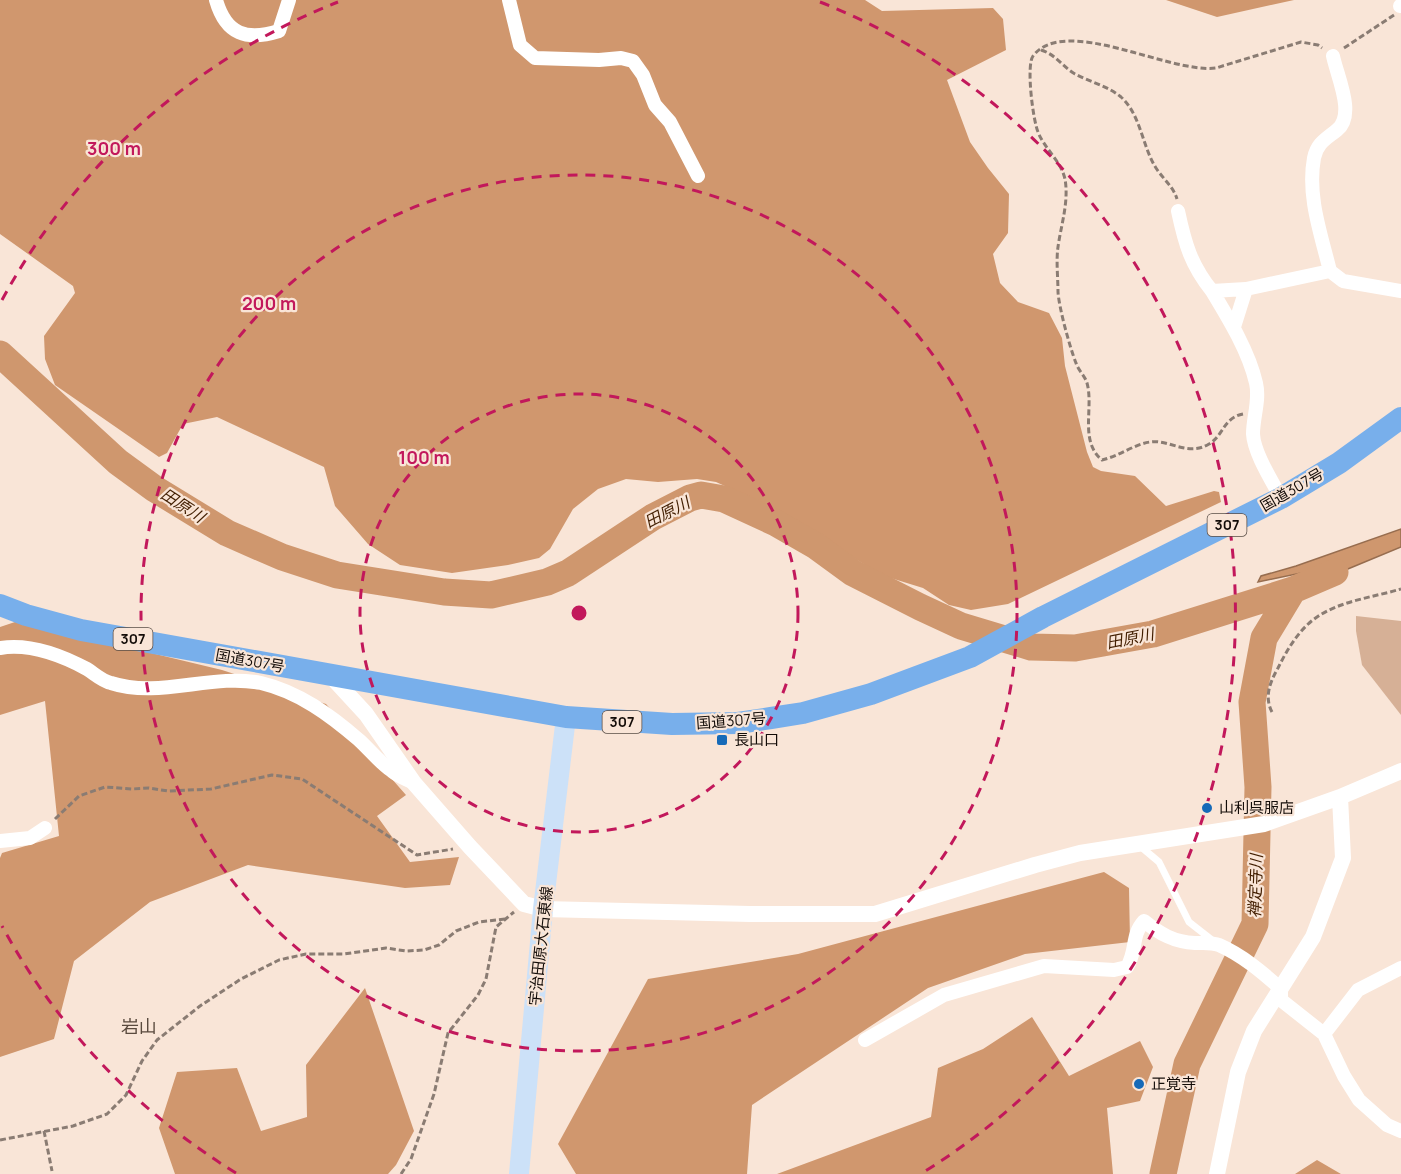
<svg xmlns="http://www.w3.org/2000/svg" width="1401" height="1174" viewBox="0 0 1401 1174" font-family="Manrope,'Noto Sans JP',sans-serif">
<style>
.green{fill:#d6b096}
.forest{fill:#d0976e}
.water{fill:#cf976e;stroke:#976d4f;stroke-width:1.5}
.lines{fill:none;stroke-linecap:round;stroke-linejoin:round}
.river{stroke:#cf976e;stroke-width:27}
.path{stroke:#8a7c73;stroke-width:3;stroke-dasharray:6 3;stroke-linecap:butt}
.service{stroke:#fff;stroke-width:7}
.minor{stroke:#fff;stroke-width:14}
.tertiary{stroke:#fff;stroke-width:16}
.secondary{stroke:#cce1f8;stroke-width:20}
.trunk{stroke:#78afeb;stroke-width:22}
.ring{fill:none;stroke:#c2185b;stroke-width:3;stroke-dasharray:10 8}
.poi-dot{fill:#166ab8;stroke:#f9e5d7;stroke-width:2}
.labels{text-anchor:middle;stroke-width:4.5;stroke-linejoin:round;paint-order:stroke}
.shield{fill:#f9e5d7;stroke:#584d46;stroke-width:1.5}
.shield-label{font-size:14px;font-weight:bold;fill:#130c08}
.street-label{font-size:15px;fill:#130c08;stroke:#f9e5d7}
.poi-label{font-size:15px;fill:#130c08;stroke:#f9e5d7;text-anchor:start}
.water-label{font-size:16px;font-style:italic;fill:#421e00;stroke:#f9e5d7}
.quarter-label{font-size:18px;fill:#5a4a3e;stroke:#f9e5d7}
.centre{fill:#c2185b;stroke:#f9e5d7;stroke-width:3}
.ring-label{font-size:18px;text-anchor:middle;font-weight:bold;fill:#c2185b;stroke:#f9e5d7;stroke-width:4.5;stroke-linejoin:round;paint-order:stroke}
</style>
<rect width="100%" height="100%" fill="#f9e5d7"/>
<!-- green -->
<path class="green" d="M1356,616L1401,621V715L1362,665L1356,631Z"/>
<!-- forest -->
<path class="forest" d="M0,0H865L882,11L993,8L1003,19L1006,50L947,80L970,142L988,168L1009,194L1008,233L993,254L1000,283L1018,302L1049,313L1062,338L1065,366L1087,452L1093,467L1101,471L1135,476L1166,506L1214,491L1219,492L1221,502L1008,604L971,610L949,605L923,588L881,575L778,510L716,482L697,479L658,482L626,479L598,489L573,509L550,549L539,558L508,565L452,573L400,565L368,544L335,506L324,467L217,417L183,424L167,453L159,457L55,385L45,359L44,336L75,293L73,286L0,234Z
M1166,0H1294L1217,17Z
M18,621L222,670L326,704L406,795L377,816L410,862L459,857L450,885L405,888L248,865L150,902L74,961L54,1039L0,1057V858L2,853L59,836L45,701L0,715V627Z
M1104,872L1129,888L1130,942L1025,954L928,988L752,1105L747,1174H576L558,1144L648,979L798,954Z
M365,988L414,1131L396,1165L388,1174H175L159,1128L177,1072L237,1068L261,1131L307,1117L306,1065Z
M1032,1017L1069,1076L1140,1041L1153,1067L1140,1101L1107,1108L1113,1174H777L931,1117L938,1068L983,1049Z
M1317,1160L1341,1174H1295Z"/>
<!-- water -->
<path class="water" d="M1401,529V547L1343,571L1293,604L1306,578L1301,573L1258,582L1261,576L1296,566Z"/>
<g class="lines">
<!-- river -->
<path class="river" d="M0,354L118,462L155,489L227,533L282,557L337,575L444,592L491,595L547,582L568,573L653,517L690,498L701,495L724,499L776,523L816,546L853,573L920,607L961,626L1031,647L1075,648L1153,634L1293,590L1335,572
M1163,1174L1187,1064L1255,924L1258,787L1252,702L1264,638L1293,590"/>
<!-- path -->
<path class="path" d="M1344,48L1394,15
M1041,50C1055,54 1063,67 1075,74C1090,82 1108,86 1121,97C1141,115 1142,146 1156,168C1163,179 1173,186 1177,199
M1243,414C1223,418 1224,435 1209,444C1188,457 1169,439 1150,442C1135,444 1119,456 1102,460C1079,441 1094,408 1087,383C1085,376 1078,370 1076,363C1070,348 1059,308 1058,292C1058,278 1056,261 1058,247C1061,225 1069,202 1065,179C1061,161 1044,148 1038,132C1033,120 1026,66 1033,56C1065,14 1169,74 1216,68L1301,42L1318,45L1322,48
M1272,712C1264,697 1270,682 1278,668C1287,650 1299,629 1317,617C1340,601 1374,597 1401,589
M55,819L79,796L105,787L132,789L149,788L168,791L211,789L272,775L302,779L417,855L453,849
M44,1131L52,1171
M0,1140L73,1126L107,1114L126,1095L142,1061L157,1040L200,1006L241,979L279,960L306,954H344L386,948L406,951L424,950L439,945L456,931L479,922L505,919
M401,1174L411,1159L434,1094L448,1033L478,995L486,979L496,927L514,912"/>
<!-- service -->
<path class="service" d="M1140,846L1159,862L1189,922L1212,940"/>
<!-- minor -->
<path class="minor" d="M216,0C226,35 247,41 279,31L289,0
M509,0L520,45L535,58L599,60L621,58L633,61L643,75L655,105L670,122L698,176
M1400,6L1401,5
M1178,211C1185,244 1191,265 1212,291
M1330,271C1321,234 1307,196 1314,158C1317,143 1326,139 1337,130C1356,115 1337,76 1333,56
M1234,327L1246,289
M1281,498C1272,481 1254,453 1253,434C1253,417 1260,400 1256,383C1249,352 1229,319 1212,291L1246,289L1330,271L1343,281L1401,291
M0,648C30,643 61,655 87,669C95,674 102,681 111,683C160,699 211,673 261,683C299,692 330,715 359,740C370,750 380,763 392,771C398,776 406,779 412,782
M0,841L30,838L45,828
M1324,1034L1358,990L1401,968
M865,1040L944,995L1044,966L1114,970L1127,967C1137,951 1131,935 1144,921C1160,934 1174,942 1195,943C1202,943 1212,942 1219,945C1242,955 1262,972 1281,989V1000L1324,1034L1344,1076L1359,1100L1387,1125L1401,1131"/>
<!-- tertiary -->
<path class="tertiary" d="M330,675L366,714L414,783L470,847L524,904L543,909L750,914H875L1035,865L1080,853L1264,824L1340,797
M1217,1174L1238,1072L1254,1031L1313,937L1343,858L1340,797L1401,771"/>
<!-- secondary -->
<path class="secondary" d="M519,1174L543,909L566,717"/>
<!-- trunk -->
<path class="trunk" d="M0,605L26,615L81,630L566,717L672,724L738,723L771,718L803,713L871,694L970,657L1043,617L1281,498L1339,463L1401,418"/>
</g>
<!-- distance rings -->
<g class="ring">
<circle cx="579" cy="613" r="219"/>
<circle cx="579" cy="613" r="438"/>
<path d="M236 1173A657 657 0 0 1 2 926M2 300A657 657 0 0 1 338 2M820 2A657 657 0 0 1 922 1173"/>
</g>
<!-- markers -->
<g class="poi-dot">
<rect x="716" y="734" width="12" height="12" rx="3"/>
<circle cx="1207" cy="808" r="6"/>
<circle cx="1139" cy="1084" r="6"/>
</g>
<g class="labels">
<!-- shield labels -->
<g class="shield">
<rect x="1207.5" y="514" width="39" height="22" rx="4.5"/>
<rect x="113.5" y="628" width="39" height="22" rx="4.5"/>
<rect x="602.5" y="711" width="39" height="22" rx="4.5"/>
</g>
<g class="shield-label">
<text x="1227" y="530">307</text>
<text x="133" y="644">307</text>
<text x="622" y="727">307</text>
</g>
<!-- street labels -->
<g class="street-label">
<text transform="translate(1292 490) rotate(-30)" y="5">国道307号</text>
<text transform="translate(250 661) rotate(10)" y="5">国道307号</text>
<text transform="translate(731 721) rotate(-4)" y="5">国道307号</text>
<text transform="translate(541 946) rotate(-84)" y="5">宇治田原大石東線</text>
</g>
<!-- poi labels -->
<g class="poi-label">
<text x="734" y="745">長山口</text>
<text x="1219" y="813">山利呉服店</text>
<text x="1151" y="1089">正覚寺</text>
</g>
<!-- water labels -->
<g class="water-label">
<text transform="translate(183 505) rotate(33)" y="6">田原川</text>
<text transform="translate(667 512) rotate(-27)" y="6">田原川</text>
<text transform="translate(1130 638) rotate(-11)" y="6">田原川</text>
<text transform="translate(1255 886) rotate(-88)" y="6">禅定寺川</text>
</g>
<!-- quarter labels -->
<g class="quarter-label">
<text x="139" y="1033">岩山</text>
</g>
</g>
<circle cx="579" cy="613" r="9" class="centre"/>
<g class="ring-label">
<text x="114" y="155">300 m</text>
<text x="269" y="310">200 m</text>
<text x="424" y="464">100 m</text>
</g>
</svg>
